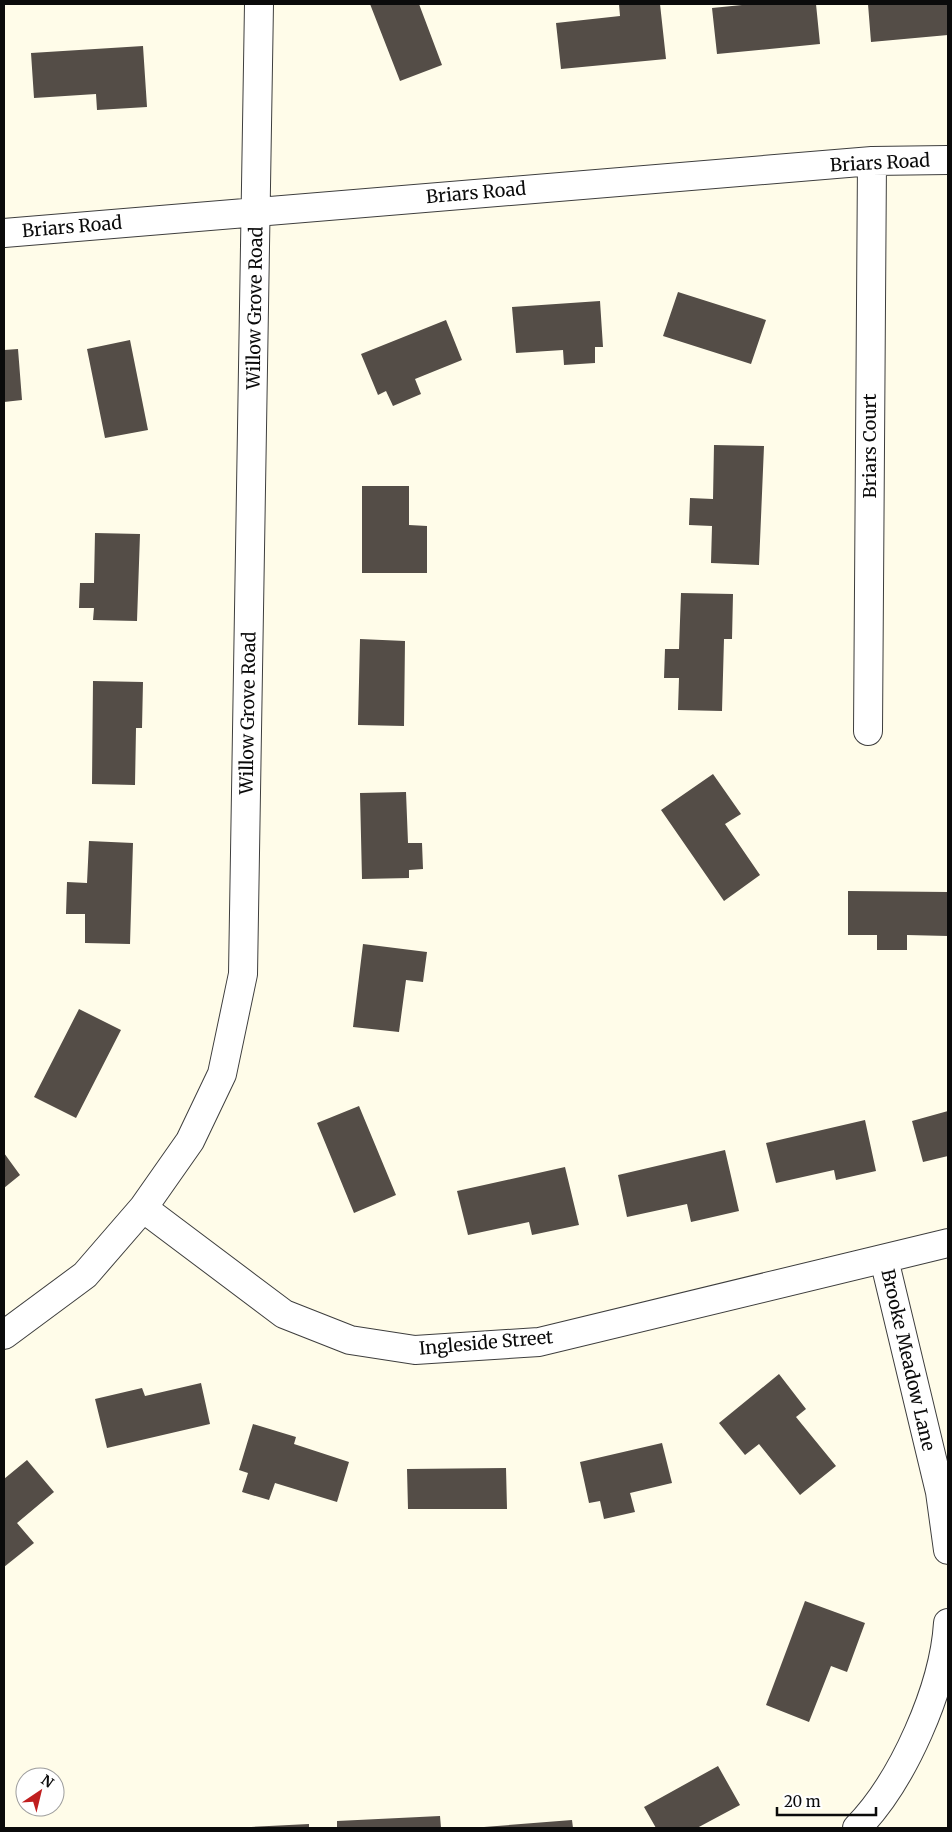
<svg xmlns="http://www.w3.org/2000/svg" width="952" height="1832" viewBox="0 0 952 1832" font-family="Merriweather,serif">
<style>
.building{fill:#544d47}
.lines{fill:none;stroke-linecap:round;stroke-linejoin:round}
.minor-casing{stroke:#3e3e3e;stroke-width:30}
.minor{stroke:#fff;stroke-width:28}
.labels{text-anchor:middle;stroke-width:5;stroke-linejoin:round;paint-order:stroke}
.street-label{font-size:18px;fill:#0b0b0b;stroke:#fff}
</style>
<rect width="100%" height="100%" fill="#fffce9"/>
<!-- building -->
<path class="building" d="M370,4H419L442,65L400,81Z
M619,4H660L666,59L561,69L556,23L620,16Z
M752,4H816L820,44L717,54L712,8Z
M868,4H948V35L871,42Z
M143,46L147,107L97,110L96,94L34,98L31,53Z
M678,292L766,320L751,364L663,336Z
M600,301L603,347H595V363L564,365L563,350L516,353L512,307Z
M446,320L462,360L415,379L421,394L393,406L386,391L378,395L361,354Z
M130,340L148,430L105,438L87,349Z
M18,349L22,400L4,402V350Z
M714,445L764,446L759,565L711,563L712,526L689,525L690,498L713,499Z
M362,486H409V525L427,526V573H362Z
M95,533L140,534L137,621L93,620L94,608H79L80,583H94Z
M681,593L733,594L732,639H724L722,711L678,710L679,678H664L665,649H679Z
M360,639L405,641L404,726L358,725Z
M93,681L143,682L142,728H136L135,785L92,784Z
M713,774L741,814L725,824L760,875L724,901L661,810Z
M406,792L408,843H422L423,869L409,870V878L362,879L360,793Z
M89,841L133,843L130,944L85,943V914H66L67,882L87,883Z
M848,891L948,892V936L907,935V950H877V935H848Z
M363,944L427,952L423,982L406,980L399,1032L353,1027Z
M79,1009L121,1030L76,1118L34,1097Z
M359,1106L396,1195L354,1213L317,1123Z
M948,1111V1156L923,1162L912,1121Z
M865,1120L876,1171L836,1180L834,1170L776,1183L766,1143Z
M725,1150L739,1211L691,1222L687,1204L627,1217L618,1175Z
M4,1153L20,1175L4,1188Z
M565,1167L579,1225L532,1235L529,1222L468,1235L457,1191Z
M779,1374L806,1409L796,1417L836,1466L800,1495L759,1444L745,1455L719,1423Z
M201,1383L210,1424L107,1448L95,1399L142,1388L145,1396Z
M253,1424L296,1437L294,1444L349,1462L337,1502L275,1483L269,1500L242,1492L248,1473L239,1470Z
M662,1443L672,1483L630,1493L635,1512L604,1519L600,1501L589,1503L580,1462Z
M27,1460L54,1492L17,1523L34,1543L4,1567V1479Z
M506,1468L507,1509H408L407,1469Z
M805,1601L865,1623L847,1672L831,1666L809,1722L766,1705Z
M718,1766L740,1805L697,1828H656L644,1807Z
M440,1816L441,1828H337V1821Z
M572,1820L573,1828H484V1827Z
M309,1824V1828H251V1827Z"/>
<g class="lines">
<!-- minor casing -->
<g class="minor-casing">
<path id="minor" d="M4,233L872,161L948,160
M868,731L872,161
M143,1208L284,1314L350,1340L415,1350L539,1342L948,1243
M884,1259L940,1492L948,1550
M4,1335L85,1275L143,1208L190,1141L222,1074L243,974L259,4
M857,1828C903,1781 944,1688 948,1623"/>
</g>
<!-- minor -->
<use href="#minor" class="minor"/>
</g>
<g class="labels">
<!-- street labels -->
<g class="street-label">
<text transform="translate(880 163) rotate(-3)" y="6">Briars Road</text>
<text transform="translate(476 193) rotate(-5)" y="6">Briars Road</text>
<text transform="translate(72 227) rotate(-5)" y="6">Briars Road</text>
<text transform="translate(255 308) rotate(-89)" y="6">Willow Grove Road</text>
<text transform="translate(870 446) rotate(-90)" y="6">Briars Court</text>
<text transform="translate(248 713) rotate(-89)" y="6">Willow Grove Road</text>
<text transform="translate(486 1343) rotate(-5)" y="6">Ingleside Street</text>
<text transform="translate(908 1360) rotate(77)" y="6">Brooke Meadow Lane</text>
</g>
</g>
<!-- border -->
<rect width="952" height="1832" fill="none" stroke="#0b0b0b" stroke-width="10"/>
<!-- north arrow -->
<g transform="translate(40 1792) rotate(35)"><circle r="24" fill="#ffffff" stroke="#9d9d9d"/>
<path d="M0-4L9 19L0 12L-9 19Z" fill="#c01e1e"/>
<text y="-8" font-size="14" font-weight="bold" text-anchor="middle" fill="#0b0b0b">N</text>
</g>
<!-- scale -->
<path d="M777 1807v8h99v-8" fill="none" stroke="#0b0b0b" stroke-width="2.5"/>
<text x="784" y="1807" font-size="15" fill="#0b0b0b" stroke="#ffffff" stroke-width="4" paint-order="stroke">20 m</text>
</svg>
